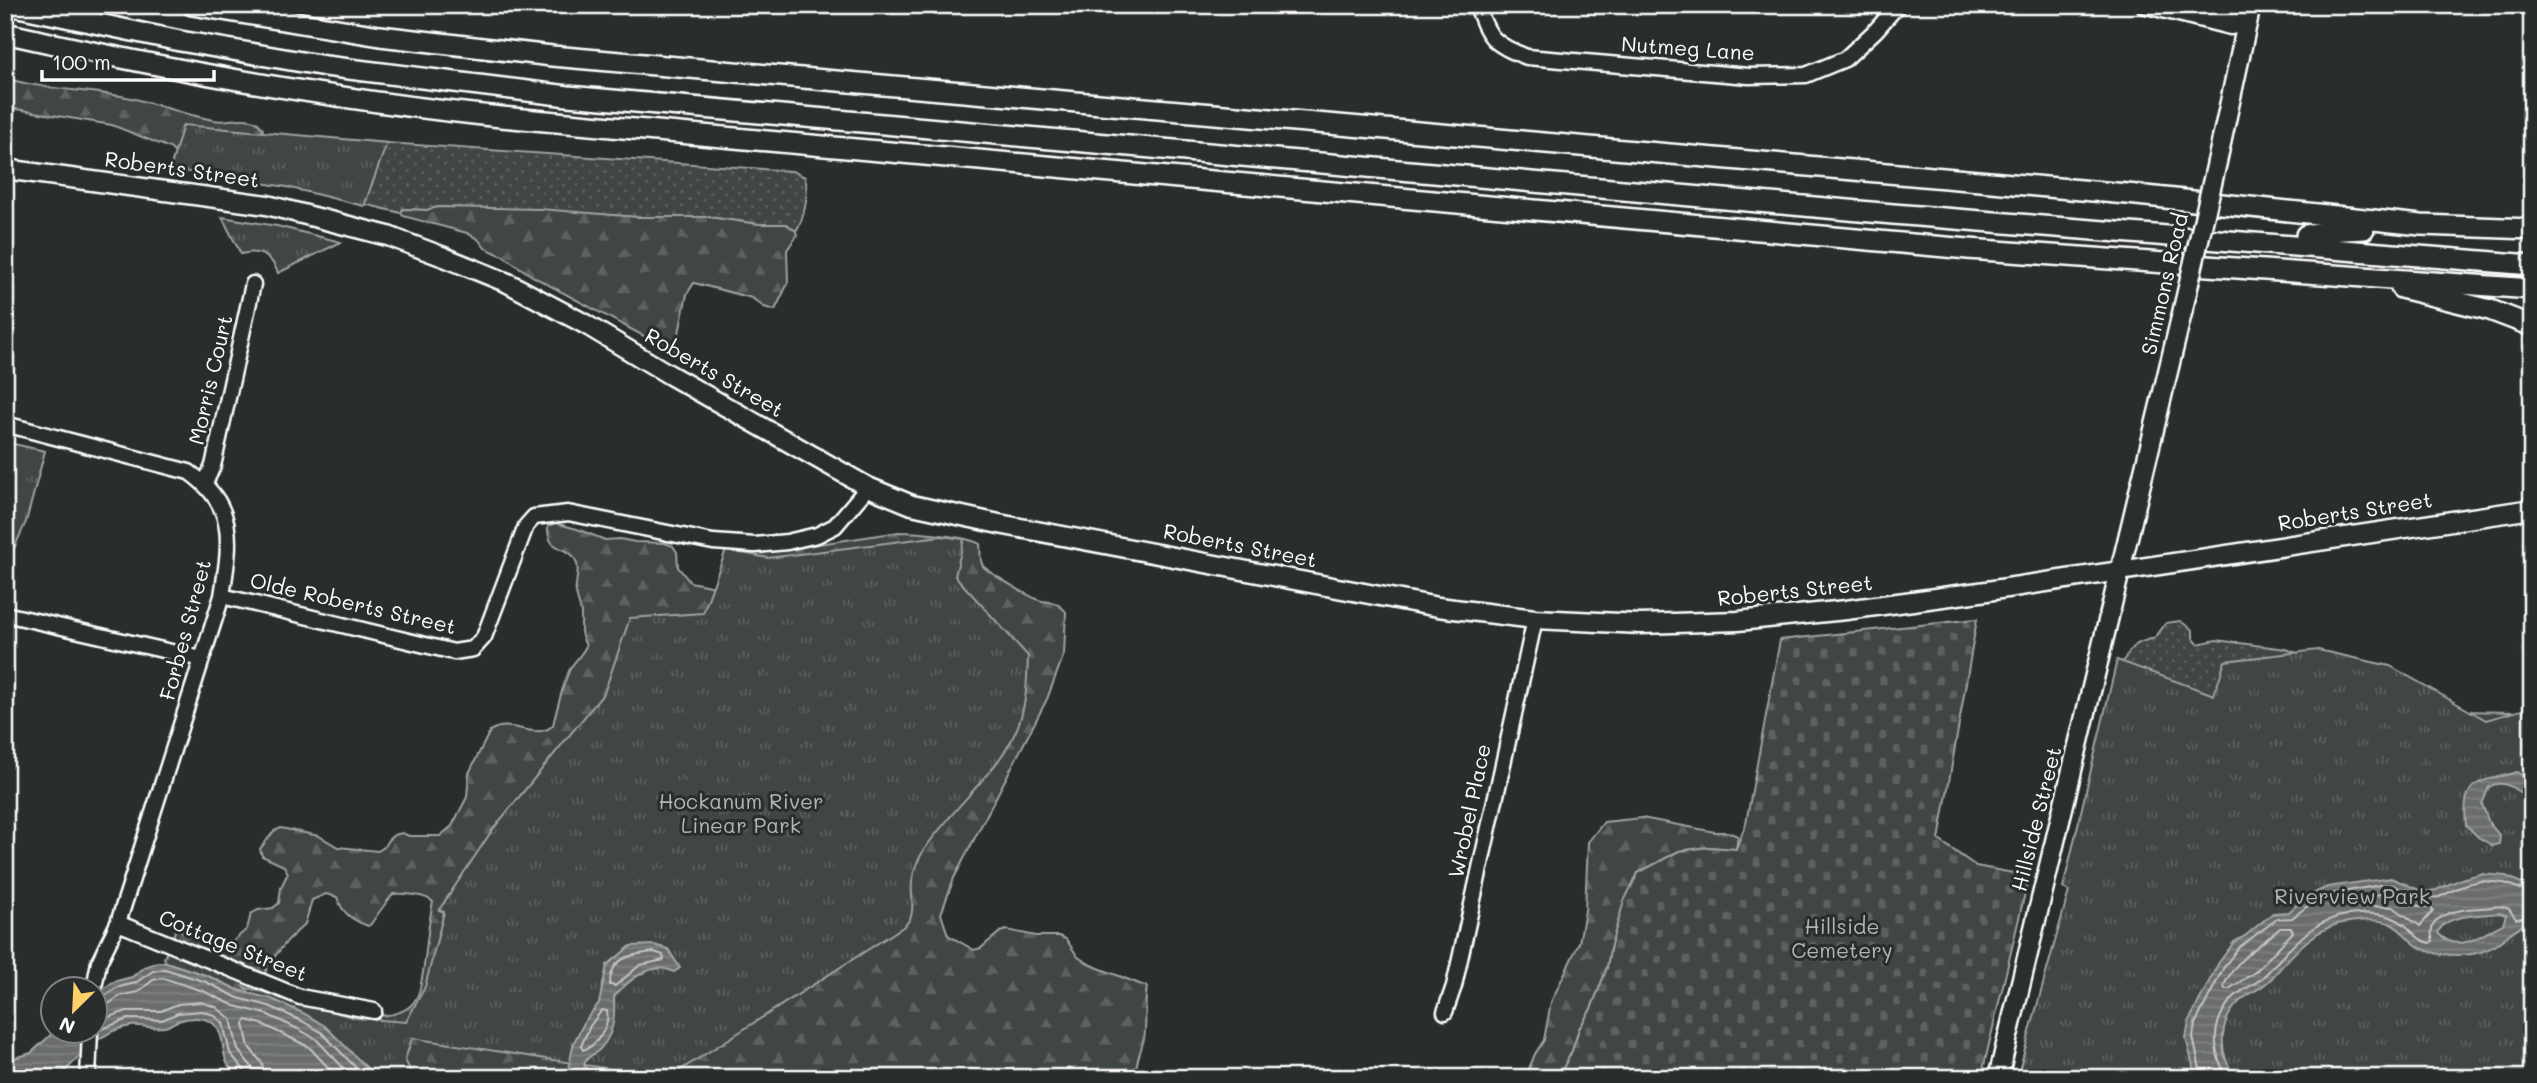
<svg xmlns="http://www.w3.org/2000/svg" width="2537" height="1083" viewBox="0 0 2537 1083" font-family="Mali,sans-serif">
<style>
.grass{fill:url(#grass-dots);stroke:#a0a2a2;stroke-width:2}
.forest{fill:url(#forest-firs);stroke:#a0a2a2;stroke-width:2;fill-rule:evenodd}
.cemetery{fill:url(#cemetery-stones);stroke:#a0a2a2;stroke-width:2}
.park{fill:url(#park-tufts);stroke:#a0a2a2;stroke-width:2}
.water{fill:url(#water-rules);stroke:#a6a7a7;stroke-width:2;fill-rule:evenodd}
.pier{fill:#2a2d2e}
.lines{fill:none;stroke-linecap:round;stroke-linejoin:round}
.shore{stroke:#c3c4c5;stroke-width:2}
.minor-casing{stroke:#fff;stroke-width:19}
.major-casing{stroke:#fff;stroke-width:23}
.highway-casing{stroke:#fff;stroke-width:24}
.minor{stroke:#2a2d2e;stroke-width:14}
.major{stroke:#2a2d2e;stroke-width:18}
.highway{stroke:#2a2d2e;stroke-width:19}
.major-bridge-casing{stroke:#fff;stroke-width:23;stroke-linecap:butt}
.major-bridge{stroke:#2a2d2e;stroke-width:18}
.labels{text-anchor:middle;stroke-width:6;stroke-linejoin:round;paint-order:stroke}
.street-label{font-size:21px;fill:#fff;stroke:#2a2d2e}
.park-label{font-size:21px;fill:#b3b4b5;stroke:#2a2d2e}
</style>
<defs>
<pattern id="grass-dots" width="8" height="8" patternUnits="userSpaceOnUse" patternTransform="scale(1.75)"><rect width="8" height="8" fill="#414445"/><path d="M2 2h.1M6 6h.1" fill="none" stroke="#5e6061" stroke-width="1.8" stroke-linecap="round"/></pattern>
<pattern id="forest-firs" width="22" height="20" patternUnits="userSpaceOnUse" patternTransform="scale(1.75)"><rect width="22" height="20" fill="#414445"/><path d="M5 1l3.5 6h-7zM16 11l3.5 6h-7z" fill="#5e6061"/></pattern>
<pattern id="cemetery-stones" width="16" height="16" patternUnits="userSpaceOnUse" patternTransform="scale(1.75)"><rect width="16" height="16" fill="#414445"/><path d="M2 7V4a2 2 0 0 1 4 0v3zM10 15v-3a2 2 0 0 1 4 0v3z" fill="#5e6061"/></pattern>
<pattern id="park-tufts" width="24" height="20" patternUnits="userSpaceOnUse" patternTransform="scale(1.75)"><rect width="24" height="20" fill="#414445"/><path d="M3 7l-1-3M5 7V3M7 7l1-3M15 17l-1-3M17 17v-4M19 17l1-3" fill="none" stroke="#5e6061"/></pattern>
<pattern id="water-rules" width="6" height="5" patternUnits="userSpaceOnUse" patternTransform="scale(1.75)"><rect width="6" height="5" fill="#6a6c6d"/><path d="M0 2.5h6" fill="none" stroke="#808283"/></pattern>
</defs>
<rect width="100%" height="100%" fill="#2a2d2e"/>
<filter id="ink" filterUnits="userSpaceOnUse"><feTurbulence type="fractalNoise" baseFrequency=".0143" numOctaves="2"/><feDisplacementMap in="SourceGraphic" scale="14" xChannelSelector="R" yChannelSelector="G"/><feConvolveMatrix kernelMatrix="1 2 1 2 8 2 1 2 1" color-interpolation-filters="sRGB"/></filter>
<g filter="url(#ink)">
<!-- grass -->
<path class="grass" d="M299,137L792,171L805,177C809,193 805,217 796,231L786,224H759L708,217H638L553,211L438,207L427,210L403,209L401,213L335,197Z
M2180,621L2193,630V638L2198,644L2216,640L2286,649L2459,711L2515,712L2475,785L2125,667L2123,661C2134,644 2135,643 2155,638L2166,623Z"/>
<!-- forest -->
<path class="forest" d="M5,78C47,91 89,89 131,98C159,105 186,115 214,120C227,123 239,116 251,120C257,121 260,125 263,129L248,178L222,179L194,172L170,148L112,125L16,109H9L5,113Z
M438,207L540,209L638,217H708L759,224H786L796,231L797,235L787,250L788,283L775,310L764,307L752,298L694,283L687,294L675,353L532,276L503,256L485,248L478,239L467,233L403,216L401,213L403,209L427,210Z
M555,523L577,529L605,540L620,539L635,542L665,543L673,546L677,552L678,567L690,582L720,588L741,553H759L899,532C917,532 966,536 980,544C981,552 979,560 983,566C989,573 1033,599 1042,601C1052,602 1059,603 1066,612L1064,654L1047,699L954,878L941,914L948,935L974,950L981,948L1000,932L1007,930L1036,936H1059L1066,939L1078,957L1091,965L1147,987C1144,1004 1147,1022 1144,1039C1140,1054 1136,1060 1135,1078H593L584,1065L586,1059L569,1072L572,1078H377L272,999L240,991L208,976L166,962L164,958L176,929L208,940L216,939L231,943L247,929L251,914L258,910L273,908L279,903L281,887L288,873L284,866L262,856L260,849L274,831L281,828L319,836L338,847L378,851L384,847L388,840L394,835L402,833L409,836H440L452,826L467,797L469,773L490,731C510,717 537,742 553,725C557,709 563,683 570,669C575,660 582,655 586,646C578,628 582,632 581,615C581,607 577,601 576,593C574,583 581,571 576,561C568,543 547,555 548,526ZM326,894L337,897C342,913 352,920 368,926L371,924C378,913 385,904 393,894C403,893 427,895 433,902C426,932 427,962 419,992C407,1032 334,1012 306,1002C291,996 277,987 263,980L268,965L288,940L305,924L312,900Z
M1642,818L1715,832H1727L1738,836L1736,849L1709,847L1679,851L1638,873L1611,945L1607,968L1591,1009L1579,1029L1572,1051L1558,1078H1525L1535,1054L1544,1040L1551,1002L1579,943L1585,911L1588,842L1604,822Z"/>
<!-- cemetery -->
<path class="cemetery" d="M1977,619L1939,840L1976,866L2029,876L1981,1078H1558L1572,1051L1579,1029L1591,1009L1607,968L1611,945L1624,901L1638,873L1679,851L1709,847L1736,849L1746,823L1780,640Z"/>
<!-- park -->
<path class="park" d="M183,125L387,143L364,206L287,187L170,169Z
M222,217L277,226L341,242L278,273C272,256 259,249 241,254Z
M5,442L45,451L26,522L5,568Z
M941,536L964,539L955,576L1028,656C1027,678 1027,699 1020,720C1009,757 973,789 949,818C939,831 927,843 920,857C916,864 913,874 912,882C910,899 918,915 903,927L668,1078L412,1038L405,1060L414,1078H345L270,1013L244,987L356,1018L406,1022L425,987L444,912L439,910L493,829L604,693L630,618L703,613L726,550L768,558Z
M2318,650L2390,666L2486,720L2532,707V1078H2017L2069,891L2063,888L2117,660L2214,695L2225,661Z"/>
<!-- water -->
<path class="water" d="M2517,772L2532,782V802C2519,792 2505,777 2489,787L2482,804L2489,823L2500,836L2499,844L2493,846L2478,837L2466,825C2461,778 2479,783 2517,772Z
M2481,874L2506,876L2532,888V922C2506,929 2501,950 2472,954C2457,956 2428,955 2416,945C2407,938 2401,929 2391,924C2381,919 2361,920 2349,922C2315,925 2291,956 2270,980C2261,989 2249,993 2240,1001C2217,1022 2218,1056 2237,1078H2196L2186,1038L2189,1021L2218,964L2234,942L2245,936L2273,913L2289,912L2304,898L2327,887L2391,878L2424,892L2436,890L2464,878ZM2499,913L2506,915L2503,924C2483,933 2458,956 2438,933C2444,913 2482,916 2499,913Z
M654,945L668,949L680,968L674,972C652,960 627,981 614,997C615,1017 614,1035 599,1050C592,1056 587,1056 584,1065L593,1078H572L569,1065L574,1042L585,1021L599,1003L607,965L631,946Z
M159,962H166L208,976L240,991L272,999L305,1014L325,1026L377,1078H250C212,1070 231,1040 214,1024C205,1016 189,1017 178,1021C173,1022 169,1027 164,1027C153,1029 142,1025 131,1026C100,1030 80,1057 58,1078H5V1061L31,1053L55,1031L94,1030L95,995L113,982L132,977L144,967Z"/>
<!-- pier -->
<path class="pier" d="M102,988L97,1045L79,1063L82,1031L94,1030L95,995Z"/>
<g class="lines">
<!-- shore -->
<path class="shore" d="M2381,894C2398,894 2411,908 2430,907L2433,911L2420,926L2393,907L2354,906L2351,903L2353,899Z
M2280,928H2291L2293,932L2255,972L2229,989H2225L2224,985C2240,954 2256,950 2280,928Z
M654,952L663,955L664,960L640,965L615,986L610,985C610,957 632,954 654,952Z
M94,1001L100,1000L116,988L135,983L153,971L165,969L206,982L238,998L269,1006L302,1021L321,1032L366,1078
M94,1009L103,1008L120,996L138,992L153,980L163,978L203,991L235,1006L266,1014L298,1029L316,1039L353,1078
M602,1010L607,1011C610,1026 597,1046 583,1050L581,1046L590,1026Z
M94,1022L127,1011H161L178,1004L201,1002L216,1007L231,1019L238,1050L252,1067L255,1078
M99,1030L128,1019L162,1020L178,1013L202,1011L214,1015L223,1023L230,1053L245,1071L246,1078
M265,1078L262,1063L249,1047L244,1024L246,1020L262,1024L309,1047L338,1078
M2202,1078L2193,1037L2195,1024L2224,967L2238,948L2277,919L2292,918L2321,896L2380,885H2393L2412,896L2424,899L2439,897L2467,884L2481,881L2504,883L2532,893
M2228,1078C2211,1053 2211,1022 2232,999C2241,989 2254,986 2263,977C2288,952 2310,919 2348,915C2367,912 2389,912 2405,925C2413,932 2419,941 2430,943L2433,941C2424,913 2461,909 2481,908C2492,908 2499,904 2509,909L2516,919L2532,916"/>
<!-- minor casing -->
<g class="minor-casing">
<path id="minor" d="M1477,5C1488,38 1494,45 1527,57L1749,76L1806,75L1845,59L1876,30L1898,5
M2143,5L2230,27L2247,24
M2197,5L2233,14L2247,24
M5,424L189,472C238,506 230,543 222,596L118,923L99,962L94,988
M205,483L213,466L253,284
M222,596L454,652L473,649L484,637L526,526L534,517L568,513L713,542L755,545L787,542L817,535L835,526L868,487
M5,614L202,659
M118,923L300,997L374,1011
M1445,1012L1454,986L1535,619
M88,1078L90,1030"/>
</g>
<!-- major casing -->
<g class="major-casing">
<path id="major" d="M2217,162L2251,5
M5,169L267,205L388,236L444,257L508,283L585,324L670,375L868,487L912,505L999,524L1438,607L1535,619L1641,624L1738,621L1846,610L1987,591L2532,509
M1998,1078L2183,309"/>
</g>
<!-- highway casing -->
<g class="highway-casing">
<path id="highway" d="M9,5L180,41L325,66L568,96L1893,214L2532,265
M192,5L380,36L552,56L2127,194L2421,225L2532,229
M5,33C169,70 334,100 501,117L1968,249L2532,289
M2306,235L2327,231L2364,229
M2401,288L2490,310L2532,326"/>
</g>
<!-- minor -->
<use href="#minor" class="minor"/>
<!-- major -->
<use href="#major" class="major"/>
<!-- highway -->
<use href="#highway" class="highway"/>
<!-- major-bridge casing -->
<g class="major-bridge-casing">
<path id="major-bridge" d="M2183,309L2217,162"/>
</g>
<!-- major-bridge -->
<use href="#major-bridge" class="major-bridge"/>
</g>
</g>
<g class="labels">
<!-- street labels -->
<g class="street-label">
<text transform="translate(1688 49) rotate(4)" y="7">Nutmeg Lane</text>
<text transform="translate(182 170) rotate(8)" y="7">Roberts Street</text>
<text transform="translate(2165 284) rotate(-77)" y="7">Simmons Road</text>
<text transform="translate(714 373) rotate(30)" y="7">Roberts Street</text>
<text transform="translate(211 380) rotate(-77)" y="7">Morris Court</text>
<text transform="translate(2355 512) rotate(-9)" y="7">Roberts Street</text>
<text transform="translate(1240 546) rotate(11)" y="7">Roberts Street</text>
<text transform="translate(1795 591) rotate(-6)" y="7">Roberts Street</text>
<text transform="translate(353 604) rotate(13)" y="7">Olde Roberts Street</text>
<text transform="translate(186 630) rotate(-75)" y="7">Forbes Street</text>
<text transform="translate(1470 811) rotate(-78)" y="7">Wrobel Place</text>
<text transform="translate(2037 819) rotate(-76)" y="7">Hillside Street</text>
<text transform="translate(233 946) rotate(22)" y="7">Cottage Street</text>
</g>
<!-- park labels -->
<g class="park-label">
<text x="741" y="809">Hockanum River<tspan x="741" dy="24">Linear Park</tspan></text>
<text x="2352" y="904">Riverview Park</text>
<text x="1842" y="934">Hillside<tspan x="1842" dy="24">Cemetery</tspan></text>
</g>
</g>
<!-- margin -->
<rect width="2537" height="1083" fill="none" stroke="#2a2d2e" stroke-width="28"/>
<rect x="14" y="14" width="2509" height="1055" fill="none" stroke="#fff" stroke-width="2.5" filter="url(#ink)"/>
<!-- north arrow -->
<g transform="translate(74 1010) rotate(204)"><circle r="33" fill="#2a2d2e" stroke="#7f8182" stroke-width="2"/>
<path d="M0-5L12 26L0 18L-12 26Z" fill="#ffd166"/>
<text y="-10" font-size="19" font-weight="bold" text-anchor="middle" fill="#ffffff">N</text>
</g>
<!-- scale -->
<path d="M42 70v10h172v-10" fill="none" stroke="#ffffff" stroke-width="3.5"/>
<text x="52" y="70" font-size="21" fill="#ffffff" stroke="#2a2d2e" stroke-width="5" paint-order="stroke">100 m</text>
</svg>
